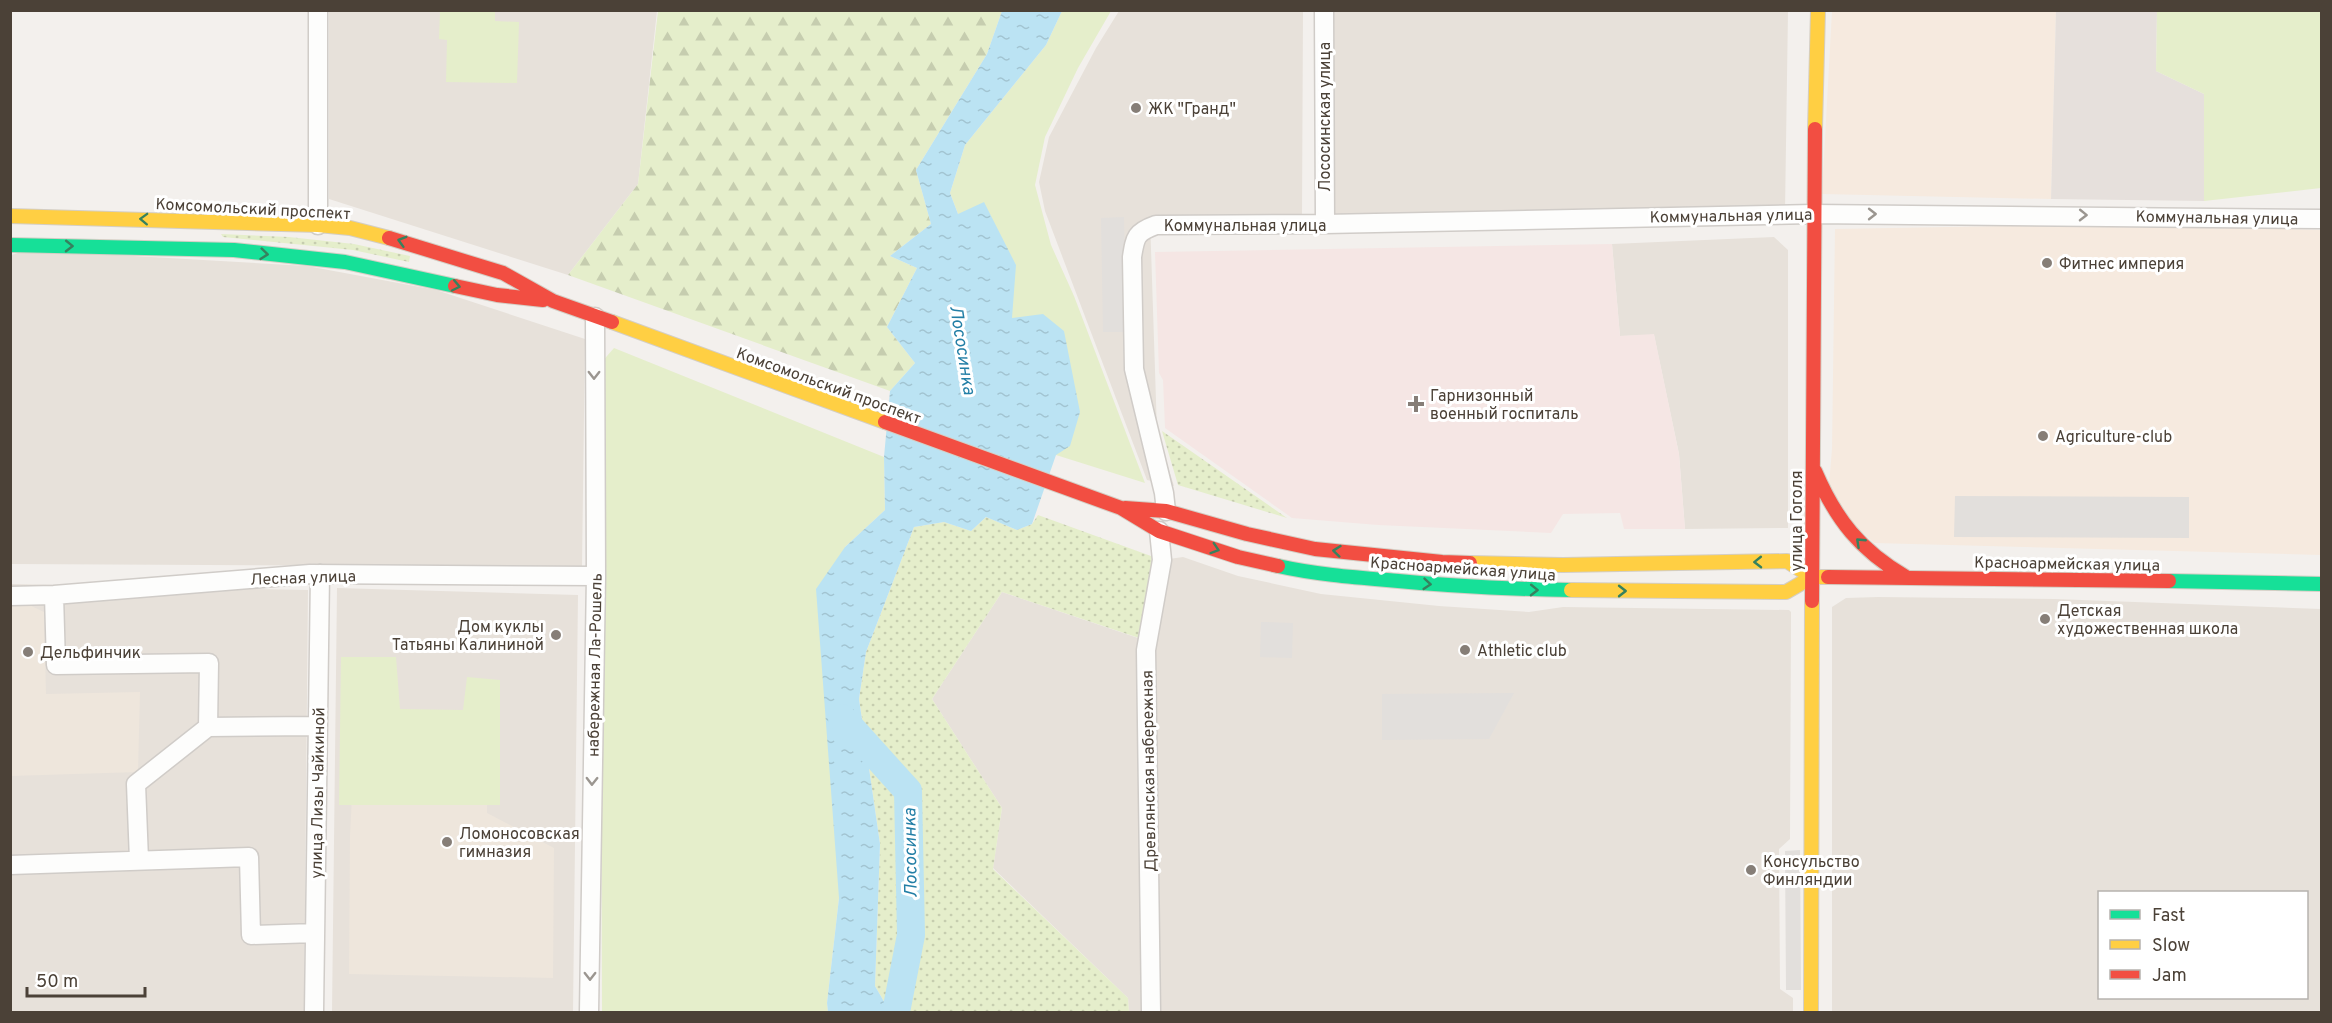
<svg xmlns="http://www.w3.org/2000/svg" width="2332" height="1023" viewBox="0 0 2332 1023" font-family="Overpass,sans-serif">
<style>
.residential{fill:#e7e1da;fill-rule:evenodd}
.commercial{fill:#f6eadf}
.industrial{fill:#e6e0dc}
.education{fill:#eee6dc}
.medical{fill:#f5e6e4}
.grass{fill:url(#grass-dots)}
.forest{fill:url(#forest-firs)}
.green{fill:#e5eecb}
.parking{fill:#e2dfdc}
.water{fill:url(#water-ripples)}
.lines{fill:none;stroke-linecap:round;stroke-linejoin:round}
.river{stroke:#bbe3f3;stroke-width:28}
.street-casing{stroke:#d0ccc8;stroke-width:21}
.fast-casing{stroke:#d4cec4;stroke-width:16}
.slow-casing{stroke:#d4cec4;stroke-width:16}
.jam-casing{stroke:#d4cec4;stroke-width:16}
.street{stroke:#fdfdfc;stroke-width:18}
.fast{stroke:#16e098;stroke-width:14}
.slow{stroke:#ffcf43;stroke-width:14}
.jam{stroke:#f24e42;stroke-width:14}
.oneway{stroke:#9b9690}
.oneway2{stroke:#36815e}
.poi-dot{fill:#867e77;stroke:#fff;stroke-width:2}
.labels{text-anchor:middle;stroke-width:6;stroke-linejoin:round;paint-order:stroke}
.poi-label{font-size:16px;fill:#4b4137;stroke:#fff;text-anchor:start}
.street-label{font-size:16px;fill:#4b4137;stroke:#fff}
.water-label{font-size:18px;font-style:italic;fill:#237fa6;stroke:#fff}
</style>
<defs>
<pattern id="grass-dots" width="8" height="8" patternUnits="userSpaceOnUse" patternTransform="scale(1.5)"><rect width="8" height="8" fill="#e5eecb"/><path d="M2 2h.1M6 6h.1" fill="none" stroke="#c6cdaf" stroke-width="1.8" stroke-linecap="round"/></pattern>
<pattern id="forest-firs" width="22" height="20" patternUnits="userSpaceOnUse" patternTransform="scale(1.5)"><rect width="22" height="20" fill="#e5eecb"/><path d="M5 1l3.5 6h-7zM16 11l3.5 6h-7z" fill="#c6cdaf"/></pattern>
<pattern id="water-ripples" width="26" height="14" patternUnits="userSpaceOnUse" patternTransform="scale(1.5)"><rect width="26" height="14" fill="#bbe3f3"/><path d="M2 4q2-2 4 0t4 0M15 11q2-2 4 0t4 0" fill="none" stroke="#a2c4d1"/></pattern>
</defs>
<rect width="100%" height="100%" fill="#f3f0ed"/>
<!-- residential -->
<path class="residential" d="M329,11H657L638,184L568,275L329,199Z
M1119,11H1303L1302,215L1150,218L1157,431L1174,486L1147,480L1045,211L1039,182L1049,137L1096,48Z
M1331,11H1788L1785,211L1331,218Z
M1774,237L1788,250V528L1685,529L1679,454L1654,335L1620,336L1612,244Z
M29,250L307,266L436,290L585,339L582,567L11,564V255Z
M1183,557L1238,576L1321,594L1439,606L1529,612L1563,607L1789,610L1791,612L1790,839L1779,849L1780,989L1793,998V1012H1129L1128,998L993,868L1002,808L932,699L1002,592L1138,638L1162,560Z
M11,584L308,590L304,1012H11Z
M337,588L578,595L573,1012H332Z
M1878,597L2055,599L2321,609V1012H1832V607L1846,598ZM2100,892H2306V998H2100Z"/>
<!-- commercial -->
<path class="commercial" d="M1832,11H2056L2051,199L1822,194Z
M2126,224L2321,230V555L1874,543L1843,514L1829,485L1832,449L1835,229Z"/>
<!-- industrial -->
<path class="industrial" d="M2056,11H2157L2156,71L2204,94V201L2051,199Z"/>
<!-- education -->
<path class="education" d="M29,605L44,612L46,694L140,692L138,772L11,776V606Z
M488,713L487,813L554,848L553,978L349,974L350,836L356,715Z"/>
<!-- medical -->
<path class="medical" d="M1612,244L1620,336L1654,334L1679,454L1685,529H1624L1620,513L1563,514L1551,533L1378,525L1292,518L1165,428L1163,380L1159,373L1155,252Z"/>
<!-- grass -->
<path class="grass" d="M221,234L289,237L354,244L410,256L409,262L353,250L223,237Z
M1162,431L1287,518L1178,485Z
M1038,515L1162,560L1139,638L1002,592L932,699L1002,808L993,869L1128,998L1129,1012H890L875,986L880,844L859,699L866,652L914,527L944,522L971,531L986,517L1017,530L1032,524Z"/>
<!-- forest -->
<path class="forest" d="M658,11H1002L987,54L916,170L931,224L890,256L917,268L887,327L915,363L890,391L568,275L638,184Z"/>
<!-- green -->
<path class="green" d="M440,11H495V21L519,22L517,83L446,82L447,40L439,39Z
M1062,11H1111L1078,68L1045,137L1035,185L1051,245L1074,296L1145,483L1056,455L1012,319L958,214L950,193L965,145L1046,45Z
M2157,11H2321V188L2204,201V94L2156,71Z
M614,348L884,457L885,510L845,547L839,898L827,1003L828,1012H602L600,364Z
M341,657H396L400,709L463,710L467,677L500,680V805H339Z"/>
<!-- parking -->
<path class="parking" d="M1124,217L1126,332H1103L1101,218Z
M1955,496L2189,497V538L1954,537Z
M1261,622L1293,623L1292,658L1260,657Z
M1514,693L1489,739L1382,740V694Z
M1800,850L1801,990H1786L1785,851Z"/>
<!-- water -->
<path class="water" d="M1002,11H1062L1046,45L965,145L950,193L958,214L984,202L1016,265L1012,318L1043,314L1064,331L1080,412L1070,446L1056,455L1032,524L1017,530L986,517L971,531L944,522L914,527L866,652L859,699L880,844L875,986L890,1012H828L827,1003L839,898L816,589L845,547L885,510L884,457L890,391L915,363L887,327L917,268L890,256L931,224L916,170L987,54Z"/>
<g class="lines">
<!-- river -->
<path class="river" d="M842,718L908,791L911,935L896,1012"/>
<!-- street casing -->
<g class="street-casing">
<path id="street" d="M318,10V225
M1324,10L1325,224
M1166,511L1164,493L1134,369L1132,257C1135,237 1136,232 1156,225L1325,224L1813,214L2322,219
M54,595L56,665L209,663L208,727L318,726
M10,596L54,595L310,574L596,576
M139,860L136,784L208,727
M10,865L249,857L251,935L315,933
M314,1012L320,574
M589,1012L596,576L595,317
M1151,1012L1146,650L1162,560L1159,531"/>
</g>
<!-- fast casing -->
<g class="fast-casing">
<path id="fast" d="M10,245L234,250L345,262L455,286
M1278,566C1314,574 1350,577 1387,580C1448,586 1509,589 1571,590
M2169,581L2322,584"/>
</g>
<!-- slow casing -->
<g class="slow-casing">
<path id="slow" d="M1815,129L1818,10
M10,216L318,225L350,228L389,238
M612,322L885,422
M1470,563L1563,565L1787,561L1812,577
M1571,590L1786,592L1812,577H1828
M1811,1012L1812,601"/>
</g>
<!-- jam casing -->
<g class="jam-casing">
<path id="jam" d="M389,238L503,273L553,301L612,322
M455,286L497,295L543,300
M885,422L1121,508L1159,531L1238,557L1278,566
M1815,471C1836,520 1860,550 1906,577
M1125,508L1166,511L1247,534L1315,549L1442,562L1470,563
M1828,577L2169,581
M1812,601L1815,129"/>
</g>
<!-- street -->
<use href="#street" class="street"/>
<!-- fast -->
<use href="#fast" class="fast"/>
<!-- slow -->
<use href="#slow" class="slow"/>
<!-- jam -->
<use href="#jam" class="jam"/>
</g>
<!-- one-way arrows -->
<defs><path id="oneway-chevron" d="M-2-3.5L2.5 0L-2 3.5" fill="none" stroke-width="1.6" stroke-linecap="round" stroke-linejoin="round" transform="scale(1.5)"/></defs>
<g class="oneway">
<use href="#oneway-chevron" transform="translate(1872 214)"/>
<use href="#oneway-chevron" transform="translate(2083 215) rotate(1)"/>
<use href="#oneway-chevron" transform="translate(594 375) rotate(90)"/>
<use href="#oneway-chevron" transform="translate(592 781) rotate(91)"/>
<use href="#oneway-chevron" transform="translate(590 976) rotate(90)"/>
</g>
<g class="oneway2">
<use href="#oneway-chevron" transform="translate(144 219) rotate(-178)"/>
<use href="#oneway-chevron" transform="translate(402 241) rotate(-164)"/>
<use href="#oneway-chevron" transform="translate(69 246) rotate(1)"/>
<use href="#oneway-chevron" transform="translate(264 254) rotate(6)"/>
<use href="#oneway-chevron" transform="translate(456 286) rotate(12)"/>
<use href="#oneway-chevron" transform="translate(1860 542) rotate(-137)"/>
<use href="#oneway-chevron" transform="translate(1215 549) rotate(18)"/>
<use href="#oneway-chevron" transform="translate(1337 551) rotate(-174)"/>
<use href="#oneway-chevron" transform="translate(1758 562) rotate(179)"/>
<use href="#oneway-chevron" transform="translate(1427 584) rotate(5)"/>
<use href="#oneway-chevron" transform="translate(1534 590) rotate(1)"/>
<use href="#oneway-chevron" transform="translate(1622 591)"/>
</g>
<!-- markers -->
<g class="poi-dot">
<circle cx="1136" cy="108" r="6"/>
<circle cx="2047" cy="263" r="6"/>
<path d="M1413 395h6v6h6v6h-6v6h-6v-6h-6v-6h6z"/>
<circle cx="2043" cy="436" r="6"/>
<circle cx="2045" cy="619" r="6"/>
<circle cx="556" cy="635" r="6"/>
<circle cx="1465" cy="650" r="6"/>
<circle cx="28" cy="652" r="6"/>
<circle cx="447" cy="842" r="6"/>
<circle cx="1751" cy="870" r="6"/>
</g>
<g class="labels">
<!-- poi labels -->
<g class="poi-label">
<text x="1148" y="114">ЖК "Гранд"</text>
<text x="2059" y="269">Фитнес империя</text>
<text x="1430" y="401">Гарнизонный<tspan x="1430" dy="18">военный госпиталь</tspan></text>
<text x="2055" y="442">Agriculture-club</text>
<text x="2057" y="616">Детская<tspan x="2057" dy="18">художественная школа</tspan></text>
<text x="544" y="632" text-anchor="end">Дом куклы<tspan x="544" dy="18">Татьяны Калининой</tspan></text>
<text x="1477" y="656">Athletic club</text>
<text x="40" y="658">Дельфинчик</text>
<text x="459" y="839">Ломоносовская<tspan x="459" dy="18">гимназия</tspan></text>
<text x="1763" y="867">Консульство<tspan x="1763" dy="18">Финляндии</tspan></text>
</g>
<!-- street labels -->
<g class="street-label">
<text transform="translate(1324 117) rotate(-90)" y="6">Лососинская улица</text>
<text transform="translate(253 208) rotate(3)" y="6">Комсомольский проспект</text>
<text transform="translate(1731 215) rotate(-1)" y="6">Коммунальная улица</text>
<text transform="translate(2217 217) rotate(1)" y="6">Коммунальная улица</text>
<text x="1245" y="231">Коммунальная улица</text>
<text transform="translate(829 385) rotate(20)" y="6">Комсомольский проспект</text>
<text transform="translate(1796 521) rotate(-90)" y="6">улица Гоголя</text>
<text transform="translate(2067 563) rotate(1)" y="6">Красноармейская улица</text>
<text transform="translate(1463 568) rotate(4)" y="6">Красноармейская улица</text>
<text transform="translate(303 577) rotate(-2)" y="6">Лесная улица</text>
<text transform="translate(594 665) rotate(-89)" y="6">набережная Ла-Рошель</text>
<text transform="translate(1148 771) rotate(-91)" y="6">Древлянская набережная</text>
<text transform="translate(317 793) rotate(-89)" y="6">улица Лизы Чайкиной</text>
</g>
<!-- water labels -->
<g class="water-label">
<text transform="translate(963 350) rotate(81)" y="6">Лососинка</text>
<text transform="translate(910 853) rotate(-91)" y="6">Лососинка</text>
</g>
</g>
<!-- border -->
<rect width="2332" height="1023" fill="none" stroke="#4b4137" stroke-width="24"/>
<!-- legend -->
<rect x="2098" y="891" width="210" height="108" fill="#ffffff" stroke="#b7b3af" stroke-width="1.5"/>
<rect x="2110" y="910" width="30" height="9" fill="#16e098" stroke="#b7b3af" stroke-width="1.5"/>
<text x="2152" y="921" font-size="18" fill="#4b4137">Fast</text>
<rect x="2110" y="940" width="30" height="9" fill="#ffcf43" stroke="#b7b3af" stroke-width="1.5"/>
<text x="2152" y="951" font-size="18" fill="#4b4137">Slow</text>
<rect x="2110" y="970" width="30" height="9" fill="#f24e42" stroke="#b7b3af" stroke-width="1.5"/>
<text x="2152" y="981" font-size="18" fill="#4b4137">Jam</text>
<!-- scale -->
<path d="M27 987v9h118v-9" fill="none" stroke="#4b4137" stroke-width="3"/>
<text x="36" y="987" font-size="18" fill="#4b4137" stroke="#ffffff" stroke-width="4.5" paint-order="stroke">50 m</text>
</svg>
